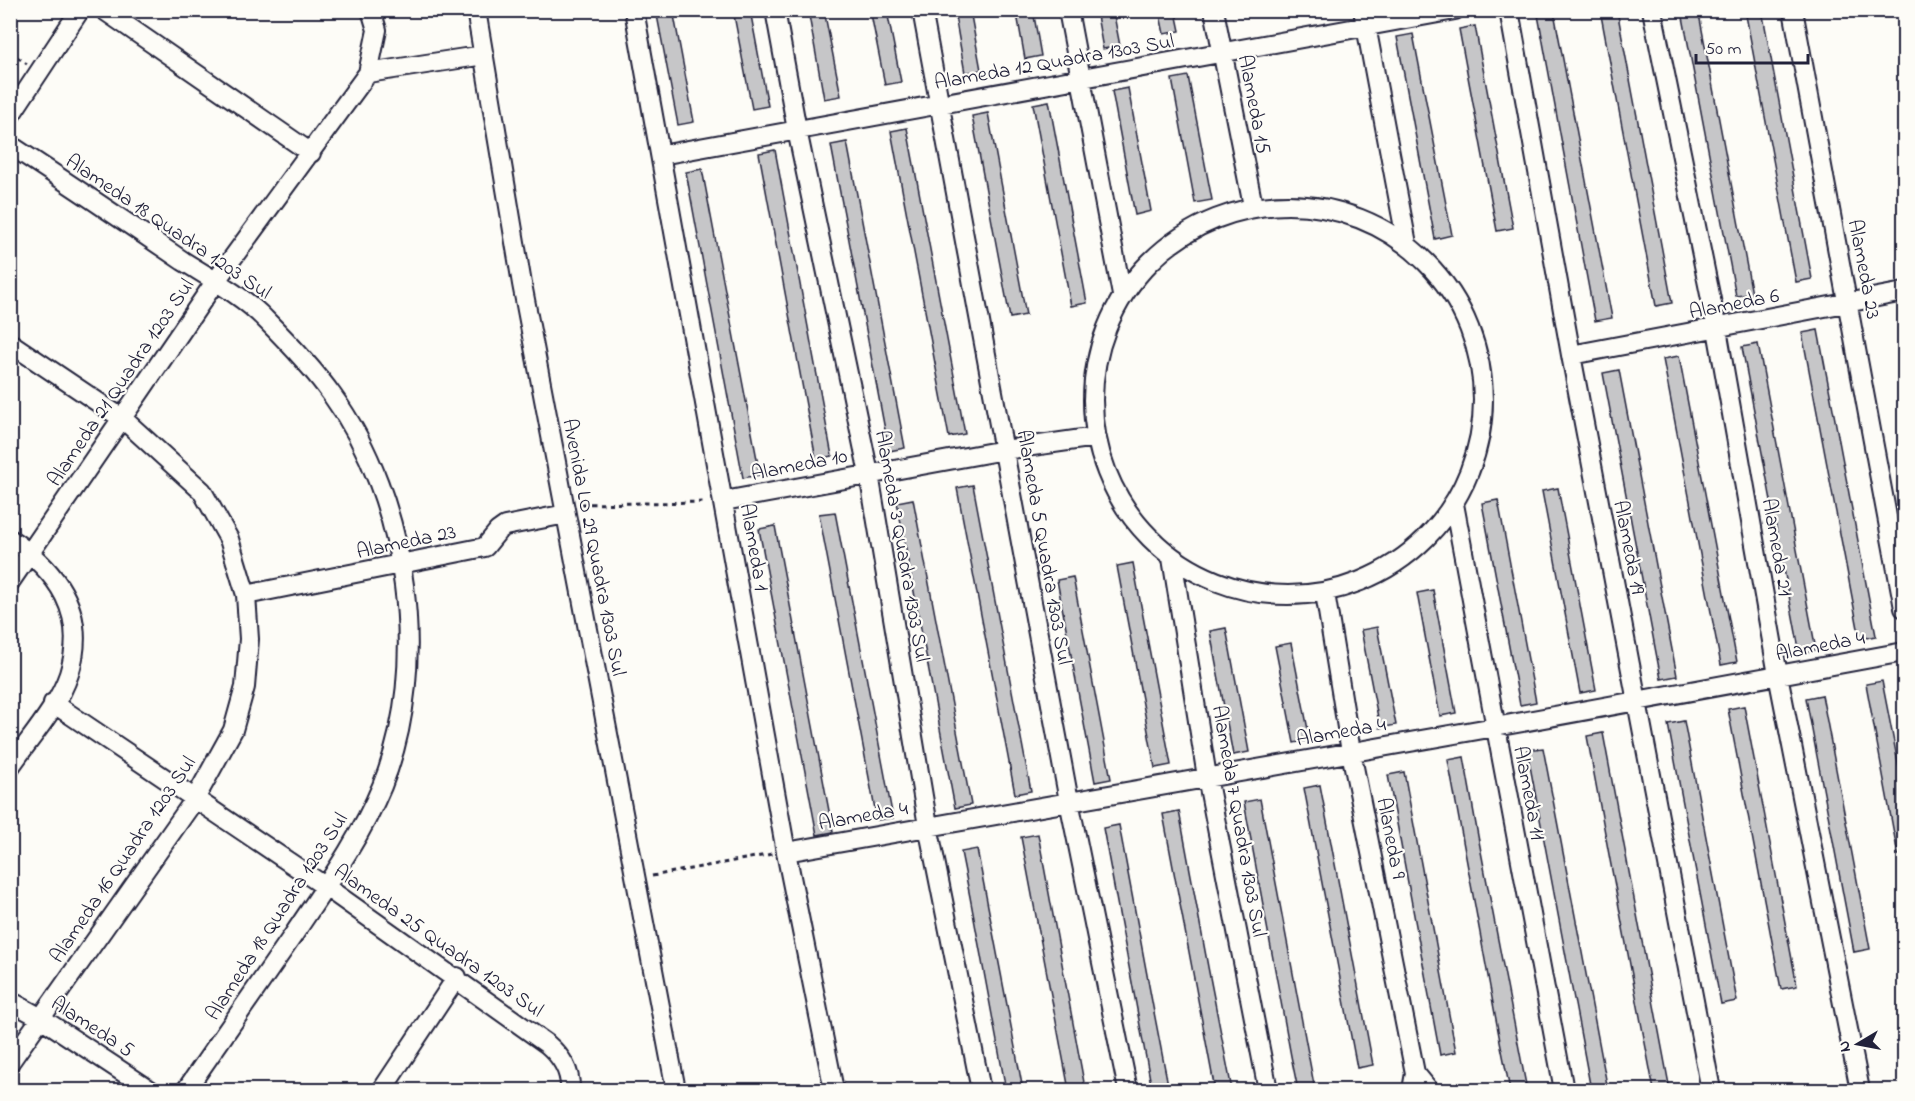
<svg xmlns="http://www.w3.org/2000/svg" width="1915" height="1101" viewBox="0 0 1915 1101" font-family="'Indie Flower',sans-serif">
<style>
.building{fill:#c6c6c8;stroke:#22223b;stroke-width:1.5}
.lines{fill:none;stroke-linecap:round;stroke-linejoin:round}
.minor-casing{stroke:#22223b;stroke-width:22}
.path{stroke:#22223b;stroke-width:3;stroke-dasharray:4.5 4.5;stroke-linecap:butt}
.minor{stroke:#fdfcf7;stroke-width:18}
.labels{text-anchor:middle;stroke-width:4.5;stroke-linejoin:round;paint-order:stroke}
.street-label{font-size:21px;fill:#22223b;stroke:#fdfcf7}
</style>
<rect width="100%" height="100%" fill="#fdfcf7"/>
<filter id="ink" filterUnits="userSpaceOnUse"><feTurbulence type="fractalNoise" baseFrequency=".0167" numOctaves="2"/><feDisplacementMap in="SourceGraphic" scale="12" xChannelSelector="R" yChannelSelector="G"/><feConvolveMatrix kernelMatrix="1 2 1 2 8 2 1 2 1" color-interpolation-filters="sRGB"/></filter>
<g filter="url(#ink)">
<!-- building -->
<path class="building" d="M656,10H673L694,122L678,125Z
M733,10H750L768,106L752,109Z
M808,10H824L841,96L824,99Z
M954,10H970L981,70L965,73Z
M1033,10L1041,56L1025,59L1017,14Z
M1096,10H1113L1120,46L1103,49Z
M1600,10H1617L1672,303L1656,306Z
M1745,10H1762L1812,279L1796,282Z
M887,11L901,82L885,85L871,14Z
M1176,12L1180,31L1164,34L1160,15Z
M1554,12L1612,318L1595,321L1538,15Z
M1699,14L1752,294L1736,296L1683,17Z
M1475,26L1513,228L1497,231L1459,29Z
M1413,34L1452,235L1435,239L1397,37Z
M1188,76L1212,200L1195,203L1172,79Z
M1128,88L1151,211L1135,215L1112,91Z
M1049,101L1087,303L1071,306L1033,104Z
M988,113L1026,315L1010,318L972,116Z
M907,128L965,434L949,437L891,131Z
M847,142L905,448L889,451L831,145Z
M775,150L832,456L816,459L759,153Z
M702,169L760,475L743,478L686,172Z
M1818,330L1876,636L1860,639L1802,333Z
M1758,344L1816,650L1800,654L1742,347Z
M1679,356L1737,662L1721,665L1663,359Z
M1619,370L1677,676L1661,679L1603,373Z
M973,485L1031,791L1015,794L957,488Z
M1558,488L1596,690L1580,693L1542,491Z
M913,499L971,805L955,808L897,502Z
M1498,500L1536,702L1520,705L1482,503Z
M835,512L893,818L877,820L819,514Z
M775,526L833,832L817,835L759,529Z
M1133,563L1171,765L1155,768L1117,566Z
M1073,577L1111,779L1095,782L1057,580Z
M1433,590L1456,713L1440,716L1417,593Z
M1377,627L1396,725L1380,728L1361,630Z
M1226,628L1249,752L1233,755L1210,631Z
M1291,643L1310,740L1294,743L1275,646Z
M1882,681L1905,799V855H1898L1866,684Z
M1822,695L1870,949L1854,952L1806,698Z
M1744,706L1797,986L1781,989L1728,709Z
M1684,721L1737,1001L1721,1004L1668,724Z
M1603,733L1647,968L1670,1090H1654L1610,860L1587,736Z
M1543,748L1558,826L1608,1090H1591L1580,1031L1527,750Z
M1464,757L1478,836L1527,1090H1510L1500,1041L1448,760Z
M1404,772L1456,1052L1440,1055L1388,775Z
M1320,785L1373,1065L1357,1068L1304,788Z
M1260,799L1265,825L1315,1090H1298L1291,1056L1244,802Z
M1179,811L1208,967L1232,1090H1215L1206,1042L1163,814Z
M1119,825L1153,1007L1169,1090H1152L1136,1004L1103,828Z
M1038,834L1085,1088L1073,1090H1069L1021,837Z
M977,849L1007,1005L1023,1090H1006L970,897L961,852Z"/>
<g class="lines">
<!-- minor casing -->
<g class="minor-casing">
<path id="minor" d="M104,10L311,153
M476,10L522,284L676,1090
M634,10L786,852L834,1090
M775,10L797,130L869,474L928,826L981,1090
M922,10L1069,801L1128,1090
M1068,10L1122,295
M1214,10L1253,206
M1363,10L1407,244
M1509,10L1571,355L1711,1090
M1652,10L1717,329L1778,675L1860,1090
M1793,10L1904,608
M368,73L484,55
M10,116L80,10
M10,145C68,183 126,222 183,261C210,278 243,296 265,319C288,342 313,368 332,395C408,499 431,666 382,786C360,839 326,886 294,934C258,986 222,1038 186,1090
M661,155L1455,10
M1093 400a195 195 0 1 1 390 0a195 195 0 1 1-390 0Z
M10,343L123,419L202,491L229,539L246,595L249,639L245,687L233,730L195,799L10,1062
M1571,355L1904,292
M724,501L1004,450L1096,437
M1454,504L1564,1090
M10,539C58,571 88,614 69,674C58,707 30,738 10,767
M1172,558L1207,777L1268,1090
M10,582L215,282L368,73L377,30L371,10
M1325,593L1351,752L1415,1073L1412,1090
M246,595L485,547L498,531L505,526L566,514
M53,703L326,887L547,1044C561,1056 571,1071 570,1090
M786,852L1495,727L1904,652
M10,1001L41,1018L150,1090
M1415,1073L1429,1090
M382,1090L457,977"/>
</g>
<!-- path -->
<path class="path" d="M10,52L27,64
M581,504L706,502
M652,876L772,854"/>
<!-- minor -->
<use href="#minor" class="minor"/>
</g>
</g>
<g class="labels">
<!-- street labels -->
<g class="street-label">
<text transform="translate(1054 61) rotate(-10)" y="7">Alameda 12 Quadra 1303 Sul</text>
<text transform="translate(1255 104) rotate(79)" y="7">Alameda 15</text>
<text transform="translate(169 226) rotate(34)" y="7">Alameda 18 Quadra 1203 Sul</text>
<text transform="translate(1865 269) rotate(79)" y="7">Alameda 23</text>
<text transform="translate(1734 303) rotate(-11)" y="7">Alameda 6</text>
<text transform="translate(120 382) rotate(-56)" y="7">Alameda 21 Quadra 1203 Sul</text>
<text transform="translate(799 464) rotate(-11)" y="7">Alameda 10</text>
<text transform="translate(406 541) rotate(-12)" y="7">Alameda 23</text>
<text transform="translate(903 546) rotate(80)" y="7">Alameda 3 Quadra 1303 Sul</text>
<text transform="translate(595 547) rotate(79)" y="7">Avenida LO 29 Quadra 1303 Sul</text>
<text transform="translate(755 547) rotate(80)" y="7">Alameda 1</text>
<text transform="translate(1045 547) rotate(80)" y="7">Alameda 5 Quadra 1303 Sul</text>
<text transform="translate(1630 547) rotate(79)" y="7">Alameda 19</text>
<text transform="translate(1778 547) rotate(80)" y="7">Alameda 21</text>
<text transform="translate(1820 645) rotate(-11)" y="7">Alameda 4</text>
<text transform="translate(1341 731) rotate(-10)" y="7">Alameda 4</text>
<text transform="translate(1530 793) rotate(79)" y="7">Alameda 11</text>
<text transform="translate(863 815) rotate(-10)" y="7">Alameda 4</text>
<text transform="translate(1240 821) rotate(80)" y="7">Alameda 7 Quadra 1303 Sul</text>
<text transform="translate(1392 838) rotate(79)" y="7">Alaneda 9</text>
<text transform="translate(122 859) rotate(-56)" y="7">Alameda 16 Quadra 1203 Sul</text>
<text transform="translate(276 916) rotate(-57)" y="7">Alameda 18 Quadra 1203 Sul</text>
<text transform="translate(439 940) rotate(35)" y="7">Alameda 25 Quadra 1203 Sul</text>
<text transform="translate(93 1026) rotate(33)" y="7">Alameda 5</text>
</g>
</g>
<!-- margin -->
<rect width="1915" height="1101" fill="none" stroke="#fdfcf7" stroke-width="36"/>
<rect x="18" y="18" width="1879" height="1065" fill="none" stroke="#22223b" stroke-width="2" filter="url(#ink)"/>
<!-- north arrow -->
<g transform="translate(1858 1044) rotate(260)" stroke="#fdfcf7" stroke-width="4.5" paint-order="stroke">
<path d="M0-4.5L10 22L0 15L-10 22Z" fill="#22223b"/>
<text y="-9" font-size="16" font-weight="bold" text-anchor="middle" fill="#22223b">N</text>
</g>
<!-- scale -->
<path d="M1696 54v9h112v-9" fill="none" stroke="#22223b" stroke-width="3"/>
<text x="1705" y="54" font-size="18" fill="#22223b" stroke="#fdfcf7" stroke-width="4.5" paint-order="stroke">50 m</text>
</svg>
